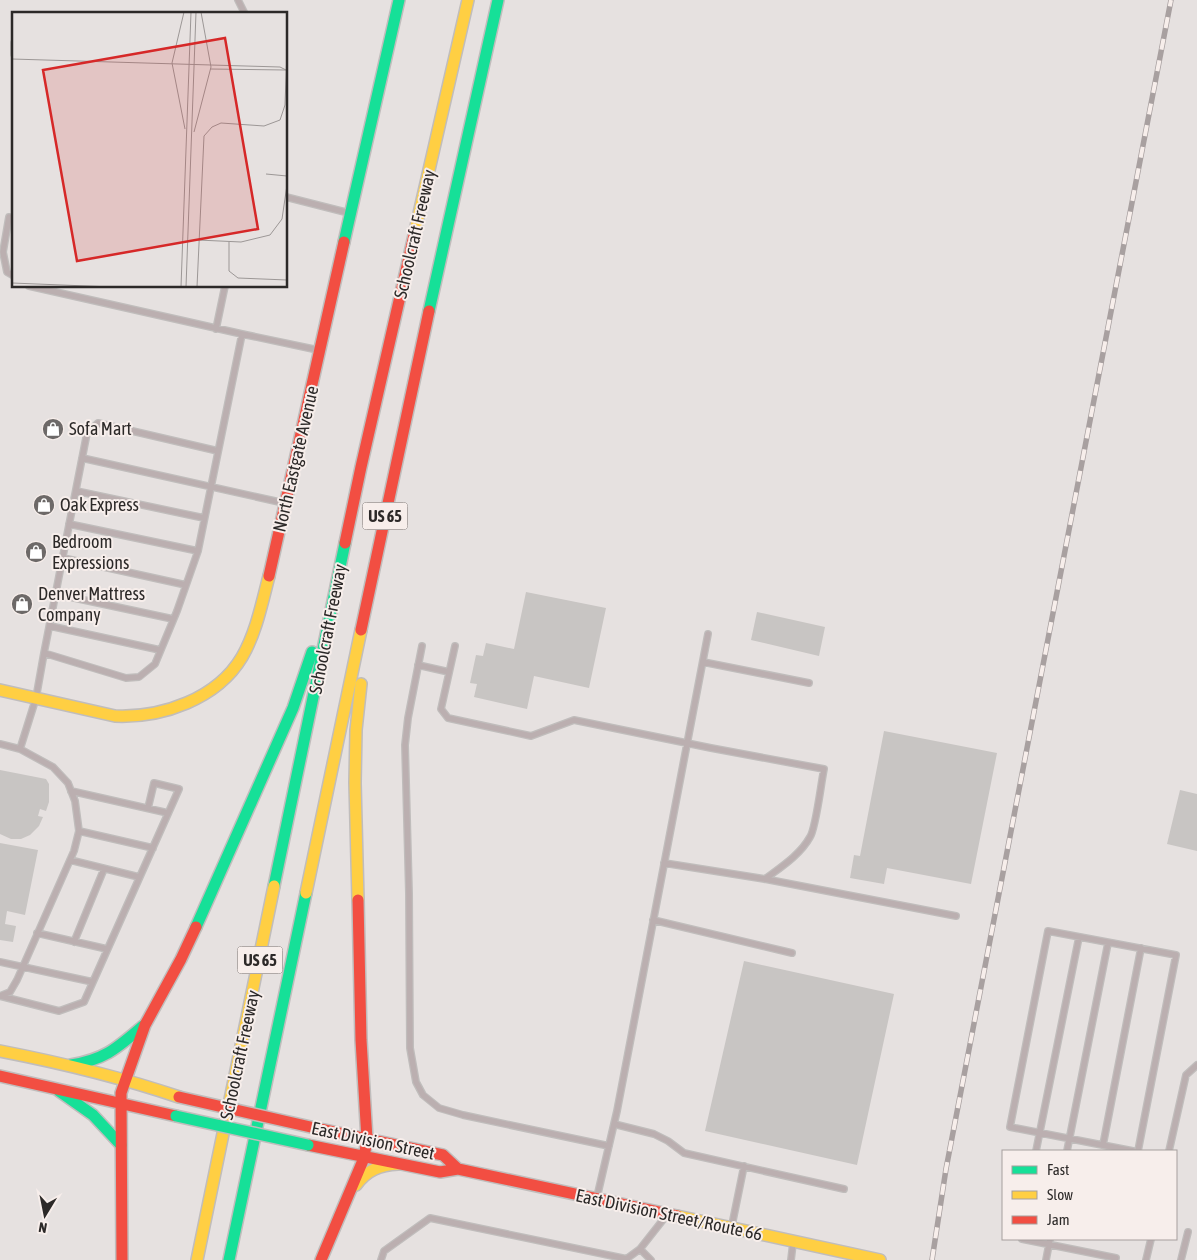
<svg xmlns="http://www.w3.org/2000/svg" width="1197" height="1260" viewBox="0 0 1197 1260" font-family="'Asap Condensed',sans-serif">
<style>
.building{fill:#c8c5c3}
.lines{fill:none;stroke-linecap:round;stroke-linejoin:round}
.lane-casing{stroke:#c0bdbc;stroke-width:8}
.fast-casing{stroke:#c0bdbc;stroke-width:14}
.slow-casing{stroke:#c0bdbc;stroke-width:14}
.jam-casing{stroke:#c0bdbc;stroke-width:14}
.lane{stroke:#bbafb0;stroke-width:5.5}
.fast{stroke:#16e098;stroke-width:11}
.slow{stroke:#ffcf43;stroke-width:11}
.jam{stroke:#f24e42;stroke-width:11}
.rail-casing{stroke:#a8a0a0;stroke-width:5.5}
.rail{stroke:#f7eeeb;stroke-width:4;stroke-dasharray:11;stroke-linecap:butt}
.fast-bridge-casing{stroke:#c0bdbc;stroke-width:14;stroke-linecap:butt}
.jam-bridge-casing{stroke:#c0bdbc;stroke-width:14;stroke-linecap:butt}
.fast-bridge{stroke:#16e098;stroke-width:11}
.jam-bridge{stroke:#f24e42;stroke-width:11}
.labels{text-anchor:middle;stroke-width:4;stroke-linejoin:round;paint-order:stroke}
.shield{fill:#f7eeeb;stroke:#696462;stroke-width:1}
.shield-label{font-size:16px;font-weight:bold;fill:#2c2928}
.street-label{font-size:18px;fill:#2c2928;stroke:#f7eeeb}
.poi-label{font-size:18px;fill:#2c2928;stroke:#f7eeeb;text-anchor:start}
.inset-road{fill:none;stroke:#9c9796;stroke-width:1}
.view{fill:#d62828;fill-opacity:0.15;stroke:#d62828;stroke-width:2.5}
.inset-edge{fill:none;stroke:#2c2928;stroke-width:2.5}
</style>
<rect width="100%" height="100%" fill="#e6e1e0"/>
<!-- building -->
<path class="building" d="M526,592L606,608L589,688L534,676L527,709L474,697L477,684L470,683L476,655L483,656L486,643L514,649Z
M757,612L825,627L819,656L751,640Z
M884,731L997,753L971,884L887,868L884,884L850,878L854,855L860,856Z
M0,770L46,779L49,784V802L46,811L40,809L38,816L43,817L39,826L30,835L21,839H11L0,834Z
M1180,790L1197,794V851L1167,844Z
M0,843L38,850L25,915L7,911L5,924L16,926L13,942L0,940Z
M744,961L894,994L857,1165L705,1131Z"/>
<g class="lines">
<!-- lane casing -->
<g class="lane-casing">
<path id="lane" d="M238,0L245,14
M14,43V54
M286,197L349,213
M9,217L3,252L7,272L14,276
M29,286L242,334L318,350
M216,329L225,286
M82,458L284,503
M76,491L204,518
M69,524L198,551
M63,558L186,585
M56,594L173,619
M50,626L160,650
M422,646L408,718L405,745L409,893L410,1048L416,1082L423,1095L439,1108L463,1115L609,1146
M455,646L441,709L448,718L531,736L574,720L711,748L824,769C821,783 816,828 810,837C800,855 781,867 765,879
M44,653L87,433L98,423L218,451
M703,662L809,683
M418,665L449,672
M0,744L20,749L36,698L44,653L126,678L139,677L155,664L177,611L198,551L242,334
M71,791L168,813
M79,831L153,848
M70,860L139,877
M664,863L765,879L956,916
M653,920L792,953
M37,933L107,949
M74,942L104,869
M0,962L93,982
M0,996L59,1011L84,1002L179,789L154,783L148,808
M0,996L10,992L17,980L74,851L79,831L75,801L68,783L53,767L20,749
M614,1124L654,1134L668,1141L684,1153L844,1189
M1103,1145L1141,948
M1036,1151L1079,937
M1067,1151L1108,943
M1133,1151L1010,1127L1048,931L1176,955L1138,1151
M1169,1151L1186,1075L1197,1065
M597,1197L617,1111L708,634
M732,1225L744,1166
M1022,1239L1116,1258
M640,1249L651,1260
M381,1260L384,1251L430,1218L627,1259
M625,1260L640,1249L666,1216
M791,1260L793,1243
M1046,1260L1050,1239
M1146,1260L1151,1239
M1181,1260L1188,1232"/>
</g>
<!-- fast casing -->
<g class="fast-casing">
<path id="fast" d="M344,242L399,0
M429,311L498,0
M274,886L345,543
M196,927L293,708L312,652
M71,1065C106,1059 117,1048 143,1026
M59,1091L93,1115L121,1145
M229,1260L306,893"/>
</g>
<!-- slow casing -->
<g class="slow-casing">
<path id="slow" d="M415,231L468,0
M0,690L115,716C162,718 217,699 242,657C256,633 262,603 269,576
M306,893L361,630
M358,900L355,783L356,730L361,684
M0,1051C62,1063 120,1077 179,1097
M356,1185C367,1170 380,1165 398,1164
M677,1216L880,1260
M197,1260L274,886"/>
</g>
<!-- jam casing -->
<g class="jam-casing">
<path id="jam" d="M345,543L361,467L415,231
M269,576L344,242
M361,630L429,311
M0,1076L176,1116
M315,1128L443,1155L458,1169
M308,1145L440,1172L458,1169L677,1216
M122,1260L121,1093L145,1025L181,959L196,927
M321,1260L364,1158L367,1139L361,1040L358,900"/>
</g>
<!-- lane -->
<use href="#lane" class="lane"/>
<!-- fast -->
<use href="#fast" class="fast"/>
<!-- slow -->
<use href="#slow" class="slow"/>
<!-- jam -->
<use href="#jam" class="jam"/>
<!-- rail casing -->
<g class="rail-casing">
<path id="rail" d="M932,1260L946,1169L1171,0"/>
</g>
<!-- rail -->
<use href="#rail" class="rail"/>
<!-- fast-bridge casing -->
<g class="fast-bridge-casing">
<path id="fast-bridge" d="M176,1116L308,1145"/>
</g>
<!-- jam-bridge casing -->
<g class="jam-bridge-casing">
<path id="jam-bridge" d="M179,1097L315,1128"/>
</g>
<!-- fast-bridge -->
<use href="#fast-bridge" class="fast-bridge"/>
<!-- jam-bridge -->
<use href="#jam-bridge" class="jam-bridge"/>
</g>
<!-- icons -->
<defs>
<g id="shop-disc" transform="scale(1.125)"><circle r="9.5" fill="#6d6968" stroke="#f7eeeb"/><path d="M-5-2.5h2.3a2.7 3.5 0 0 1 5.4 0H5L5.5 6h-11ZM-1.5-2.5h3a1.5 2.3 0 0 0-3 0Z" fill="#fff"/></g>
</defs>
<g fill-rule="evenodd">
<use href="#shop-disc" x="53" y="429"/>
<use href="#shop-disc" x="44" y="505"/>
<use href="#shop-disc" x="36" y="552"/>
<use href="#shop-disc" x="22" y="604"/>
</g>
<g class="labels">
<!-- shield labels -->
<g class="shield">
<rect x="362.5" y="502.5" width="45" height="27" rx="4"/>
<rect x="237.5" y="946.5" width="45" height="27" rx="4"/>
</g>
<g class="shield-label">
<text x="385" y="522">US 65</text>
<text x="260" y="966">US 65</text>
</g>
<!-- street labels -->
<g class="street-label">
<text transform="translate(415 234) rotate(-77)" y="6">Schoolcraft Freeway</text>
<text transform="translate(296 459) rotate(-77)" y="6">North Eastgate Avenue</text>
<text transform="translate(328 629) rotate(-79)" y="6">Schoolcraft Freeway</text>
<text transform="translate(240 1055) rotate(-78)" y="6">Schoolcraft Freeway</text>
<text transform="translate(373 1141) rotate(12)" y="6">East Division Street</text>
<text transform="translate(669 1215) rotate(12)" y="6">East Division Street/Route 66</text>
</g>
<!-- poi labels -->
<g class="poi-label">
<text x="69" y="435">Sofa Mart</text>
<text x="60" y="511">Oak Express</text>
<text x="52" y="548">Bedroom<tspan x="52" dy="21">Expressions</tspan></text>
<text x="38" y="600">Denver Mattress<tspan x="38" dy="21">Company</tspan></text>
</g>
</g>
<!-- overview -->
<g transform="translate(12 12)">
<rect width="275" height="275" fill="#e6e1e0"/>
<path class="inset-road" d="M172,0L160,51L173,117M0,47L199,53M199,53L268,55L274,58M198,57L274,58M182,120L199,55L189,0M254,162L275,164M186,228L229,230L258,223L270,207L275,173M217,230V259M217,259L226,266L275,268M0,271L100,275M169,275L179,0M174,275L184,0M185,275L192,124L200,115L209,111L252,114L268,108L273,93L275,39"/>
<path class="view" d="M213,26L246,217L65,249L31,58Z"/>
<rect width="275" height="275" class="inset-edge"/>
</g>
<!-- legend -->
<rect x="1002" y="1150" width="175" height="90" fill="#f7eeeb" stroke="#a69f9d"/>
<rect x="1012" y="1166" width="25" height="8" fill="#16e098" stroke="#a69f9d"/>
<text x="1047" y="1175" font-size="15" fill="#2c2928">Fast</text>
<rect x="1012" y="1191" width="25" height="8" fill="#ffcf43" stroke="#a69f9d"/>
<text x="1047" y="1200" font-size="15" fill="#2c2928">Slow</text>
<rect x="1012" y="1216" width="25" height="8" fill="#f24e42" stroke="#a69f9d"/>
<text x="1047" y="1225" font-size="15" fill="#2c2928">Jam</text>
<!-- north arrow -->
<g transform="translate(45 1215) rotate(190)" stroke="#f7eeeb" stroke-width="4" paint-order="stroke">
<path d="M0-4L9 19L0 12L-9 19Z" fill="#2c2928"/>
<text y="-8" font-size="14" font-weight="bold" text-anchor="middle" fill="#2c2928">N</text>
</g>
</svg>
